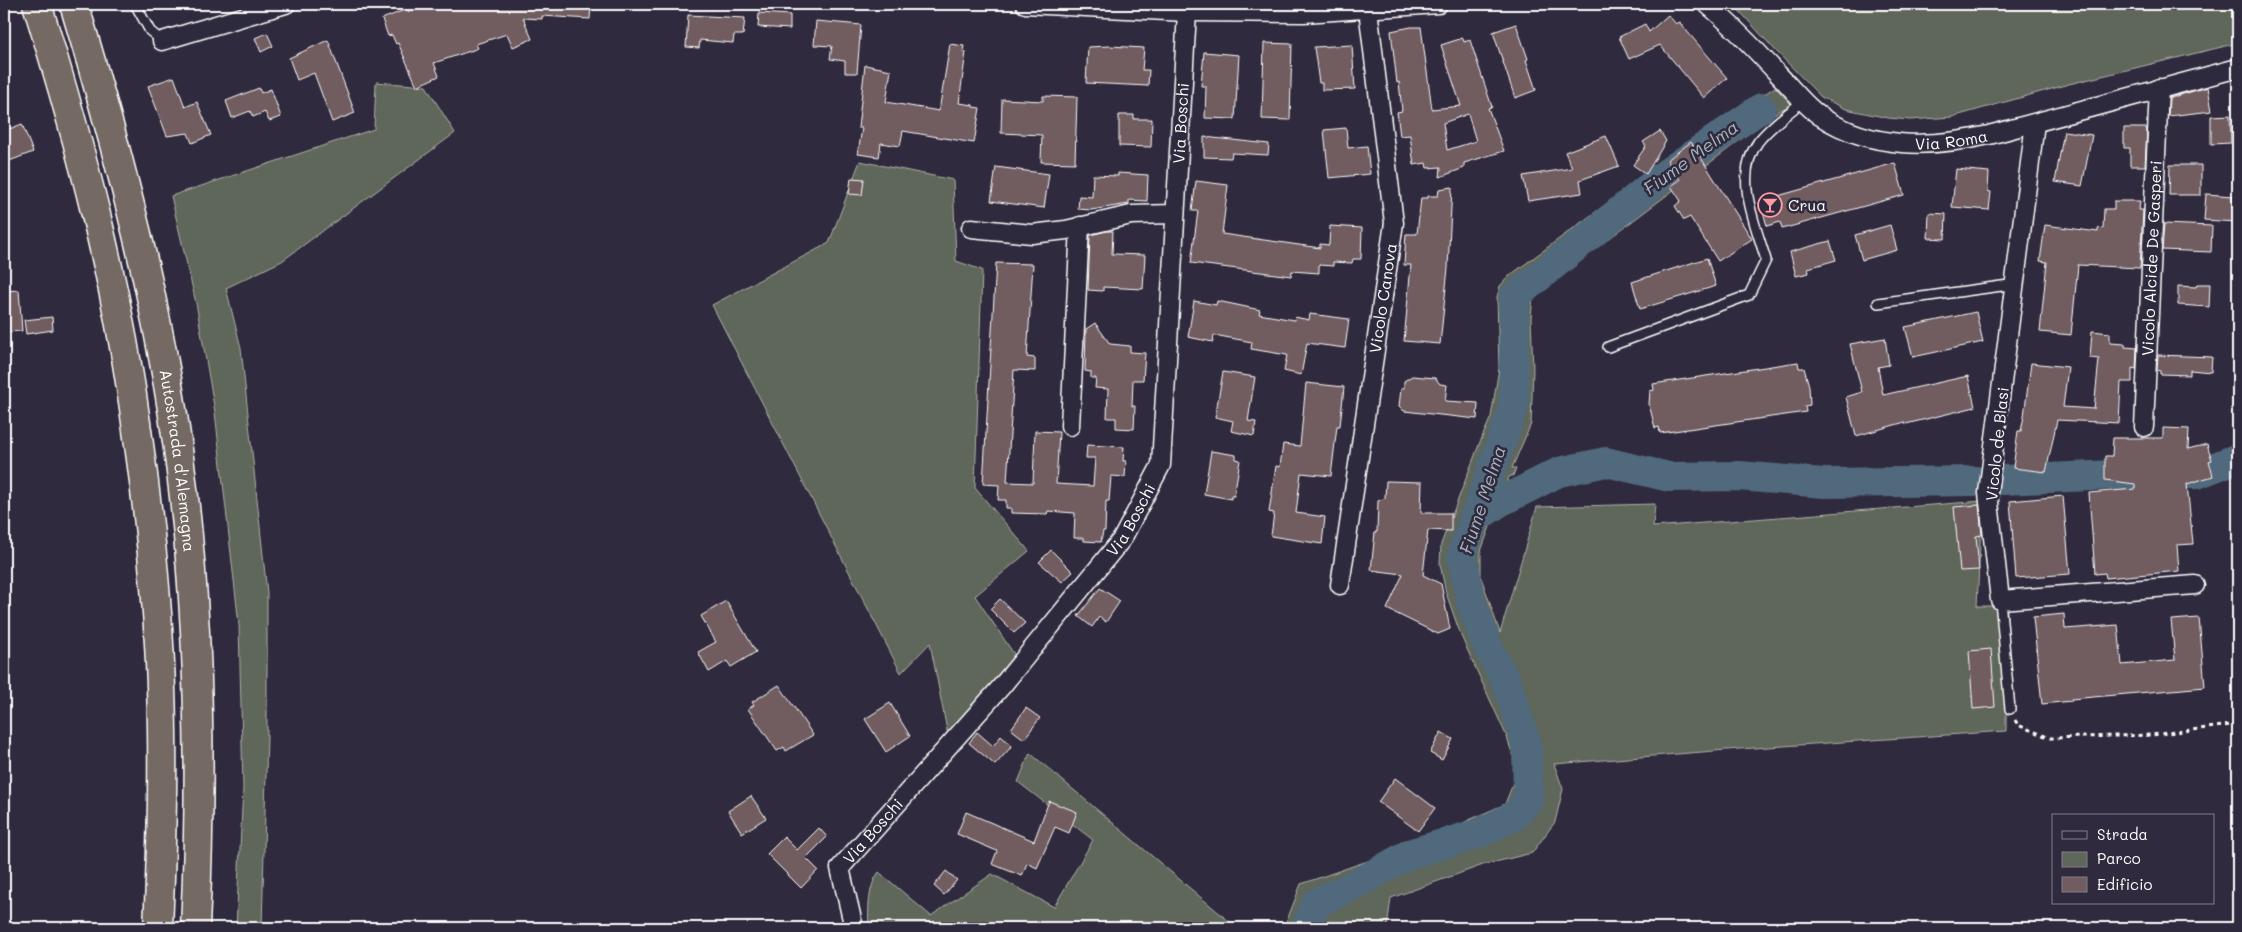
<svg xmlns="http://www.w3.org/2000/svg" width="2242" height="932" viewBox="0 0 2242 932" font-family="Mali,sans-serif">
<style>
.green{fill:#5f665a;stroke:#afb2ac}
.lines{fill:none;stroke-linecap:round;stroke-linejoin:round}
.river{stroke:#51697b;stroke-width:30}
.building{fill:#715c5f;stroke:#fff;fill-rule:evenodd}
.service-casing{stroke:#fff;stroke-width:12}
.minor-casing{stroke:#fff;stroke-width:21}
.motorway-casing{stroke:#fff;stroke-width:31}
.path{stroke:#fff;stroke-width:3;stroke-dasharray:4 4;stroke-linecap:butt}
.service{stroke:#2f2a3d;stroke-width:9}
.minor{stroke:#2f2a3d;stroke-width:18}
.motorway{stroke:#756964;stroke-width:28}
.labels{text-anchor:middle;stroke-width:5;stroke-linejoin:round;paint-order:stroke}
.street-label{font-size:16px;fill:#fff;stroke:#2f2a3d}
.poi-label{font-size:16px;fill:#fff;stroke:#2f2a3d;text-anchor:start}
.water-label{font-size:18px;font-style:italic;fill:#a8b4bd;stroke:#2f2a3d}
</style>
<rect width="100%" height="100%" fill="#2f2a3d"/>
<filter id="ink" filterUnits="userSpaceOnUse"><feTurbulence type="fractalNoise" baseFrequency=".02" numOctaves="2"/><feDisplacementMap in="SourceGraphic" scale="10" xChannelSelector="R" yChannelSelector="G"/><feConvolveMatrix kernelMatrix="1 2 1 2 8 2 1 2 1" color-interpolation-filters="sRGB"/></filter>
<g filter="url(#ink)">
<!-- green -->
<path class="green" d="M1733,4H2238V43L2069,84L1952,117L1910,120L1888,118L1846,109L1821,97L1775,50Z
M376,82L426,86L455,133L282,261L226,288L241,348L267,593V736L262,928H236L243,788L239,625L215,412L196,303L171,196L374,129Z
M1775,87L1792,105L1780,110L1590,253L1542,284L1533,295L1531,318L1533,369L1531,424L1512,468H1516L1513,476H1510L1507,481L1481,551V577L1500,633L1537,507L1655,504L1653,527L1982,501L1977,606H2007L2006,731L1739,749L1554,764L1563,789L1555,822L1532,853L1483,865L1391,898L1387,928H1284L1301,884L1411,846L1505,804L1518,771L1506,735L1461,636L1446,593L1440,564L1441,544L1480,442L1491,417L1499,368L1497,297L1500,286L1509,276L1668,158Z
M860,161L953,180L956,261L982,270L975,488L1029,551L975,596L1018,660L950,746L930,643L901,673L712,305L829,243Z
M1030,753L1237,928H869C868,911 868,885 879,872L931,916L992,874L1054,907L1093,840L1018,782Z"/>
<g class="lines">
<!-- river -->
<path class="river" d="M2003,480L2113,475L2197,474L2238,458
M1473,520L1498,503L1559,472L1606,462L1669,477L1739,476L1824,483L1976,481
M1306,928L1316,903L1360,882L1409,854L1480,833L1514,816L1528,800L1527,745L1507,683L1486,643L1470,598L1462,554L1514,406V297L1668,172L1761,108"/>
</g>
<!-- building -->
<path class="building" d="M432,4H591L590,19L542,16V19L523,18L532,39L513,47L507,34L476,44L478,48L473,50L434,63L439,76L417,86L398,43L396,44L392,35L388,36L382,19L407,9L409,12Z
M759,13L790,15V29L758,27Z
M688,15L745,18L743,35H734L733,43L700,40L699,48L686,47Z
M1668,15L1676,24L1679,22L1727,78L1704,98L1660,45L1629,59L1619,37L1645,24L1649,32Z
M816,21L861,25L857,73H845V61L830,59L832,46L814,45Z
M1516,24L1528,59L1526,60L1536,90L1515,98L1493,32Z
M1411,27H1421L1432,109L1461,106L1441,45L1463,38L1464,42L1470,40L1492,107L1488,108L1504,151L1464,163V168L1440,177L1441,167L1427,168L1426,163L1414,165L1410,135L1400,136L1397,112L1402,111L1399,82L1397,83L1391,31ZM1468,114L1476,141L1447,150L1443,123Z
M267,33L273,46L261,52L255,38Z
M328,40L355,113L332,122L314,73L297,80L289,58Z
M1264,43L1292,44L1290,120L1262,119Z
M950,44L964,46L963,52H966L959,103L973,105V107L980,108L974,143L903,131L900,146L881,143L879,157L858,154L862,128H858L865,65L891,70L886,102L939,111Z
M1352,45L1355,89L1322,90V83H1319L1314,47Z
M1110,46L1144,48L1142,70H1149L1148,86L1086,83L1088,47Z
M1204,52L1239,55L1235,119L1205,118L1206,86H1201Z
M174,77L185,107L197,102L211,135L192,143L188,133L167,136L148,86Z
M2208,87L2212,111L2168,116L2169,98Z
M259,88L261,93L271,89L281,117L269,121L265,112L253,117L250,111L232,118L226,101Z
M1043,96L1077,97L1075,163L1041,162L1042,135L1001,133L1002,99L1043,101Z
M1119,115H1134V119H1152L1151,147L1119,146Z
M2230,115L2231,143L2211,144V116Z
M22,124L33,152L4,163V131Z
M1346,128L1348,148L1367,146L1370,174L1329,178L1324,130Z
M2124,128H2147L2145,166H2130V148H2124Z
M1660,131L1666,141L1646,174L1633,165L1646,146L1643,142Z
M2064,131L2092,135L2082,186L2055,182Z
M1606,136L1619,166L1580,180L1582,193L1528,201L1523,176L1572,168L1565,152Z
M1204,137L1269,144L1268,155L1232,153L1231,158L1204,157Z
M1691,142L1752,239L1718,261L1690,217L1684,220L1675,206L1681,201L1671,186L1680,180L1667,160Z
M1895,163L1904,195L1782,229L1780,222L1767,226L1760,201Z
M2170,165H2201V195H2169Z
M996,167L1049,174L1044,208L991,201Z
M1956,169L1989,172L1988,191L1991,192L1989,210L1952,207Z
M1118,173L1148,175L1147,201L1129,200V204L1091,210L1078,209L1079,196L1092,197L1093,175L1118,176Z
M851,178L864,179L862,195L849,194Z
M1196,181L1228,185L1222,234L1320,248V244L1329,245L1330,226L1362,228L1361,259H1353L1352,263L1333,262V266L1319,265V273L1292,271L1291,276L1191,263L1198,211H1192Z
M1452,187L1448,268L1440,344L1404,341L1411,265H1404L1406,234H1417L1421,198H1428V196H1438L1439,189Z
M2206,194L2233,196L2232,208H2238L2237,222L2204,220Z
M2114,201H2140L2139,210H2143L2140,268L2078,265L2071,335L2040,332L2047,262L2040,261L2045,225L2098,232V228L2103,229L2104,209H2114Z
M1929,213L1946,214L1945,239L1928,238Z
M2164,224L2212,226L2211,252L2162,250Z
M1890,225L1897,250L1862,260L1855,235Z
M1107,231H1113L1112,254L1145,255L1143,289L1103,287V291L1088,290L1090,235Z
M1830,241L1836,260L1808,268L1809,273L1796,276L1790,252Z
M1707,258L1716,286L1640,309L1632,282Z
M996,263L1033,264L1027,357L1035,358V371L1014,370L1007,482L1033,483L1035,431L1059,432L1056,484L1093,486L1095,458H1086L1087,445L1124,447L1123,461H1126L1125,477L1111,476L1109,501H1106L1105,531H1103L1101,542L1084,541V538H1074L1075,513L1048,511L1047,514L1011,513V508H1006V500H998L999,485L983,484Z
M2197,284H2210L2209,307L2178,305V286L2196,287Z
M19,290L22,331L4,332V291Z
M1194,301L1216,305L1217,301L1232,304L1260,310L1259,314L1294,320L1295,317L1309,320L1310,314L1349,319L1345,348L1307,343L1301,375L1284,371L1287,355L1251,349L1252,342L1214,335L1213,342L1188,337Z
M1976,312L1983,342L1913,357L1905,327Z
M52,317L53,330L26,334L24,320Z
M1095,323L1110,344L1130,346V352L1145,353L1143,380H1133L1132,406H1135L1134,429L1116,428V418H1107L1108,389L1095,388L1096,378H1091V372L1085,371L1086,329Z
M2092,331L2110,333V343L2125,344V347L2137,348L2136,369L2132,368V382H2121L2119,423L2057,420L2046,472L2013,468L2018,431H2021L2024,416L2031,363L2068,367L2063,407L2094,409L2099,359L2090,358Z
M1885,338L1889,365L1878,367L1883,395L1968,376L1975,407L1906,424L1905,422L1856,436L1846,397L1862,392L1850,344Z
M2158,355L2212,357L2211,372L2190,370V375L2160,374V371L2157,370Z
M1798,362L1799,368H1804L1809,386L1810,405L1805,406L1806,412L1660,433L1659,427L1655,428L1649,404L1650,391L1654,390L1653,384Z
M1223,372L1255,377L1248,421L1256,422L1254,436L1231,431L1233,421L1215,417Z
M1412,376L1435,378L1440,384L1447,385L1445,401L1478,403L1477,419L1404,411L1399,406L1401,389L1404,388V381Z
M1306,383L1344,387L1340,426H1337L1331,476L1301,473L1296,513L1325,517L1322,544L1271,536L1274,513L1269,512L1276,466L1280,467L1283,444L1300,446Z
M2163,428L2189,429L2188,449L2207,444L2212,460L2209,461L2213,476L2187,484L2193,544L2177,545L2179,571L2106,578L2105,573L2095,574L2089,493L2135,489V484L2105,480V456H2112L2113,438H2163Z
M1211,451L1236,455V459L1240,460L1234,496H1231V499L1204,494Z
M1386,481L1422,482L1421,513H1451V531L1428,530L1423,575L1441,584L1450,629L1438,634L1387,609L1403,574L1371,570L1375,532H1377L1378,501L1385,498Z
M2063,496L2070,574L2016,578L2010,501Z
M1979,505L1982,535L1976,536L1979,570L1960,571L1954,507Z
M1051,550L1073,572L1062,582L1039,562Z
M1100,588L1120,601L1106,622L1099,617L1092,627L1078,616Z
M1000,599L1025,623L1014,633L990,609Z
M726,601L756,652L731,667L727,661L709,672L698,652L716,642L701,616Z
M2064,614L2065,629L2118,625L2122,665L2175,660L2171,620L2199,618L2205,687L2071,699L2072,701L2042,704L2033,617Z
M1991,649L1995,707L1973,709L1969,651Z
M779,685L813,735L786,751L784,747L777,751L748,709L754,705L752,702Z
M890,703L910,736L886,752L865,719Z
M1026,708L1040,718L1024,739L1011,729Z
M977,732L993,746L1001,736L1012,746L995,765L969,743Z
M1441,732L1453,739L1442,760L1430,753Z
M1395,778L1435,808L1418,831L1378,802Z
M751,796L766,818L742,833L728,811Z
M1049,801L1077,812L1069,833L1055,827L1037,868L1027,863L1022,876L992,864L997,851L957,834L966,812L1034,841Z
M819,828L827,837L806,858L818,870L801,888L767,854L784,837L797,850Z
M946,871L957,880L944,895L934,886Z"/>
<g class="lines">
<!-- service casing -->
<g class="service-casing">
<path id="service" d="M135,4L150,31L162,41
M1878,303L2016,284
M1608,347L1749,295L1766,260C1755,222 1733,177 1758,142C1770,126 1789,113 1804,100
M2000,600L2010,709"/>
</g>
<!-- minor casing -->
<g class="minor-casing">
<g id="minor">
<path d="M1025,4L1187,12L1304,13L1438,4"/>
<path id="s1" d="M1707,4C1732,25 1755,49 1777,73C1791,87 1804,105 1820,116C1872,150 1931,148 1989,135L2238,68"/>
<path d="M162,41L286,4"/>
<path d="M2035,123L1988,493L2000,600L2195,585"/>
<path d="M971,228L1032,234L1066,230L1131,215L1175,214"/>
<path d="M1070,426L1080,226"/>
<path id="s2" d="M2144,427L2159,88"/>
<path id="s3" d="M1340,585L1394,223L1368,9"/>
<path id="s4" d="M854,928L840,868L1001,687L1122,539L1161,465L1187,12"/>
</g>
</g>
<!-- motorway casing -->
<g class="motorway-casing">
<g id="motorway">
<path d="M37,4C80,143 118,285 137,430C151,528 161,631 162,730C163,796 161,862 158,928"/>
<path id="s5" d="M74,4C120,157 161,312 181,472C200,623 202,776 195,928"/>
</g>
</g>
<!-- path -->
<path class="path" d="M2015,720L2018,725L2050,738L2151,735L2238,724"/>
<!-- service -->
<use href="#service" class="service"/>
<!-- minor -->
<use href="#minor" class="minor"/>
<!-- motorway -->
<use href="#motorway" class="motorway"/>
</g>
</g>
<!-- icons -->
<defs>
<g id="bar-ring" transform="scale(1.25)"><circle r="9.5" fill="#2f2a3d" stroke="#ff9aa2" stroke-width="1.5"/><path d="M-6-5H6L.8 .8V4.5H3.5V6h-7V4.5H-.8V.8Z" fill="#ff9aa2"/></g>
</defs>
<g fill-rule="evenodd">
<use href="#bar-ring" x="1770" y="205"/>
</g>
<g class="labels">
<!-- street labels -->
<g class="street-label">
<text dy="6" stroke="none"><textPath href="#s4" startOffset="921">Via Boschi</textPath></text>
<text dy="6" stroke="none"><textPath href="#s1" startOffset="296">Via Roma</textPath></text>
<text dy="6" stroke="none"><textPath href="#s2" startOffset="169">Vicolo Alcide De Gasperi</textPath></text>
<text dy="6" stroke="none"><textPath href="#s3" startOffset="290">Vicolo Canova</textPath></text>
<text transform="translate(1997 444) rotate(-84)" y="6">Vicolo de Blasi</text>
<text dy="6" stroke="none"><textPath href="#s5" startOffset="469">Autostrada d'Alemagna</textPath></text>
<text dy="6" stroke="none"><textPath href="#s4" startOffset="516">Via Boschi</textPath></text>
<text dy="6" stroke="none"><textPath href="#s4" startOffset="111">Via Boschi</textPath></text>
</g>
<!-- poi labels -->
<g class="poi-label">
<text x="1788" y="211">Crua</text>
</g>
<!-- water labels -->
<g class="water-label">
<text transform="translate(1691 158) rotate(-36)" y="6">Fiume Melma</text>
<text transform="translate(1483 500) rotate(-72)" y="6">Fiume Melma</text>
</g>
</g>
<!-- margin -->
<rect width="2242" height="932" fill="none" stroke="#2f2a3d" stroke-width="20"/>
<rect x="10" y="10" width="2222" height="912" fill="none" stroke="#fff" stroke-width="2" filter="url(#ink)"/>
<!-- legend -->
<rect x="2052" y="814" width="162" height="90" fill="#2f2a3d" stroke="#827f8b"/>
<rect x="2062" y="831" width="25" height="8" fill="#2f2a3d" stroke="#827f8b"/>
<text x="2097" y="840" font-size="15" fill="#ffffff">Strada</text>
<rect x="2062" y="852" width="25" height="15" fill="#5f665a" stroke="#827f8b"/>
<text x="2097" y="864" font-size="15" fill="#ffffff">Parco</text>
<rect x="2062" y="877" width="25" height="15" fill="#715c5f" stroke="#827f8b"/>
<text x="2097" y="890" font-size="15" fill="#ffffff">Edificio</text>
</svg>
